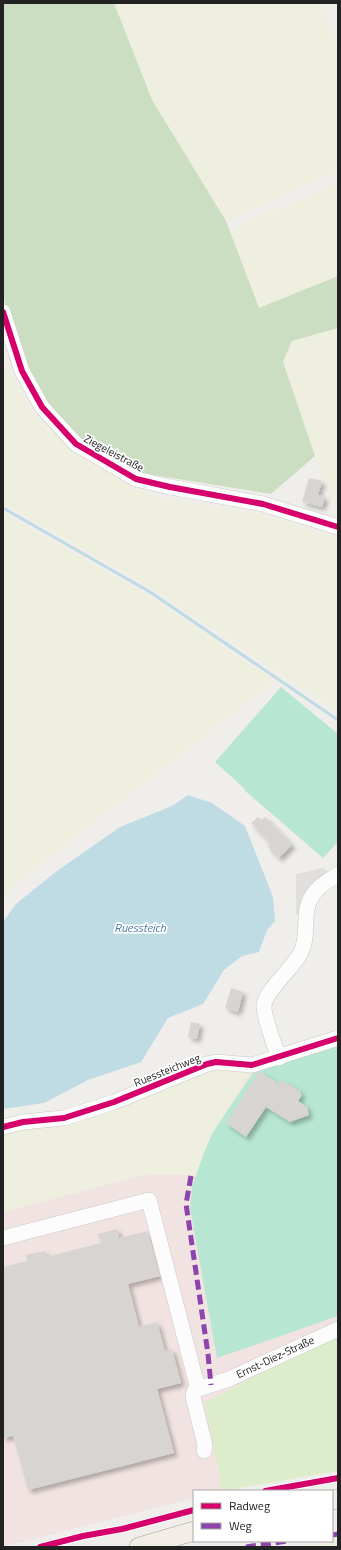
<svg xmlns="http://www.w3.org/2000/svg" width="341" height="1550" viewBox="0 0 341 1550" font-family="'Titillium Web',sans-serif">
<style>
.commercial{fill:#f1e3e1}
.farmland{fill:#efefdf}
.grass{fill:#ddeccb}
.forest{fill:#cbdec1}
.pitch{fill:#b7e6d2}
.parking{fill:#e0dfde}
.water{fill:#bfdbe3}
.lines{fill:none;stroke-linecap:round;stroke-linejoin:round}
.stream{stroke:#bfdbe3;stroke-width:3}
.building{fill:#d7d4d2;filter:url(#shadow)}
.minor-casing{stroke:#c9c8c7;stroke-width:16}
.major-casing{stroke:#a79c86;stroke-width:20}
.minor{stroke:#fdfcfc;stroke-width:15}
.major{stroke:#f3ede7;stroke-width:19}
.quiet{stroke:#8e44ad;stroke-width:5;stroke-dasharray:10 5;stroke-linecap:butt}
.cycleway-casing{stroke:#fff;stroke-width:8}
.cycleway{stroke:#d6006c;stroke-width:6}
.labels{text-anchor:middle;stroke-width:3.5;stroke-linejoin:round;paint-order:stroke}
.street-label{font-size:11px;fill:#222;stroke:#fff}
.water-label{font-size:12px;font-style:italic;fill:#4a7aab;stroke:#fff}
</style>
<defs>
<filter id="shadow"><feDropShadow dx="3.5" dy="3.5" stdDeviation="2" flood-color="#0004"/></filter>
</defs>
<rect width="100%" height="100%" fill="#f0eeeb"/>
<!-- commercial -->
<path class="commercial" d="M338,1042V1469L221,1491H194V1498L3,1547V1212L147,1174L196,1175L213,1132L251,1072Z"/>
<!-- farmland -->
<path class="farmland" d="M114,3H320L338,49V171L226,221L152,100Z
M338,182V276L259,308L229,231Z
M338,328V514L315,456L283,362L292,341Z
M3,364L7,366L33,413L73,452L132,488L167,499L263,515L338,538V712L156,590L3,504Z
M3,514L139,590L275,681L34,869L3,896Z
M227,1068L251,1072L213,1132L196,1175L147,1174L3,1212V1131L203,1071Z
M338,1541V1547H297L331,1542Z"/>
<!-- grass -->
<path class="grass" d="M338,1338V1471L222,1491L205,1402L318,1345Z"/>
<!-- forest -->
<path class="forest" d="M3,3H114L152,100L226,221L259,308L338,276V328L292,341L283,362L315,456L271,494L141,473L79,440L49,409L31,381L3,298Z"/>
<!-- pitch -->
<path class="pitch" d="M281,687L338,734V842L323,858L244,790L245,789L215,762Z
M338,1045V1316L217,1358L190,1208L192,1187L204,1153L213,1132L253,1073Z"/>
<!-- parking -->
<path class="parking" d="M324,868L329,873L326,885L308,919L296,914V874Z"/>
<!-- water -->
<path class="water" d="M188,795L212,803L245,826L273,897L275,921L267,930L259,952L242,956L224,970L203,1004L168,1018L141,1062L88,1080L44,1103L3,1109V922L16,904L57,871L120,827L172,806Z"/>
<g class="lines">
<!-- stream -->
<path class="stream" d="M3,508L150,592L338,720"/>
</g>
<!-- building -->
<path class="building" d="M309,478L322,481L318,495L325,497L322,507L302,502Z
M258,817L261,820L265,817L292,845L279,858L268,847L271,844L251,823Z
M231,988L243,992L238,1012L225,1008Z
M191,1022L200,1024L197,1039L188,1037Z
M259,1072H261L279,1084L282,1080L301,1092L300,1094L302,1095L298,1101L307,1107L309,1115L290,1122L266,1107L246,1137L226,1123Z
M117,1229L119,1238L148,1231L160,1276L128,1284L139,1327L157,1322L165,1351L172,1349L181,1383L157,1389L174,1453L28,1490L13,1436L3,1438V1267L27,1261L26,1255L45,1251L46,1257L101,1243L98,1234Z"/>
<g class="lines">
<!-- minor casing -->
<g class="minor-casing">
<path id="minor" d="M3,312L22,371L42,407L76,444L136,479L170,487L263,504L338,527
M279,1058C275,1046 263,1016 264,1005C267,988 293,969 301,952C310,934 301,913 312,896C318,886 328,881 338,874
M3,1127L23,1122L64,1118L114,1102L207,1064L216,1062L252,1065L338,1038
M3,1238L149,1200L198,1389
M204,1451L205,1445L193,1397L194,1392L198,1389L229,1379L338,1329"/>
</g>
<!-- major casing -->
<g class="major-casing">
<path id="major" d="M332,1500L338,1499
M139,1547L194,1531"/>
</g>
<!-- minor -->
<use href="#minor" class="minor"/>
<!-- major -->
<use href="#major" class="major"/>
<!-- quiet -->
<path class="quiet" d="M191,1176L186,1204L208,1354L211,1385
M332,1535L338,1534
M246,1547L287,1541"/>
<!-- cycleway casing -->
<g class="cycleway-casing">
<path id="cycleway" d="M3,312L22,371L42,407L76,444L136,479L170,487L263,504L338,527
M3,1127L23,1122L64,1118L114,1102L207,1064L216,1062L252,1065L338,1038
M265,1491L338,1478
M40,1547L83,1536L122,1529L194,1510"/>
</g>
<!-- cycleway -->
<use href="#cycleway" class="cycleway"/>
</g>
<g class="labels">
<!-- street labels -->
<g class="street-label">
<text transform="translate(114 453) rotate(28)" y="4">Ziegeleistraße</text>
<text transform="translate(167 1070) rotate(-22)" y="4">Ruessteichweg</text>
<text transform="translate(275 1357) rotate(-25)" y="4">Ernst-Diez-Straße</text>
</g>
<!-- water labels -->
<g class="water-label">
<text x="140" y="932">Ruessteich</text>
</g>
</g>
<!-- border -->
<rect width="341" height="1550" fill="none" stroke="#222222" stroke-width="8"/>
<!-- legend -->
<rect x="193" y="1490" width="140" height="52" fill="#ffffff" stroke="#a7a7a7"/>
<rect x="201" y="1503" width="20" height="6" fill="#d6006c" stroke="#a7a7a7"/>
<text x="229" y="1510" font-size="12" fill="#222222">Radweg</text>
<rect x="201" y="1523" width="20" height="6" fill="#8e44ad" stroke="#a7a7a7"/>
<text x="229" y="1530" font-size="12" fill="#222222">Weg</text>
</svg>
